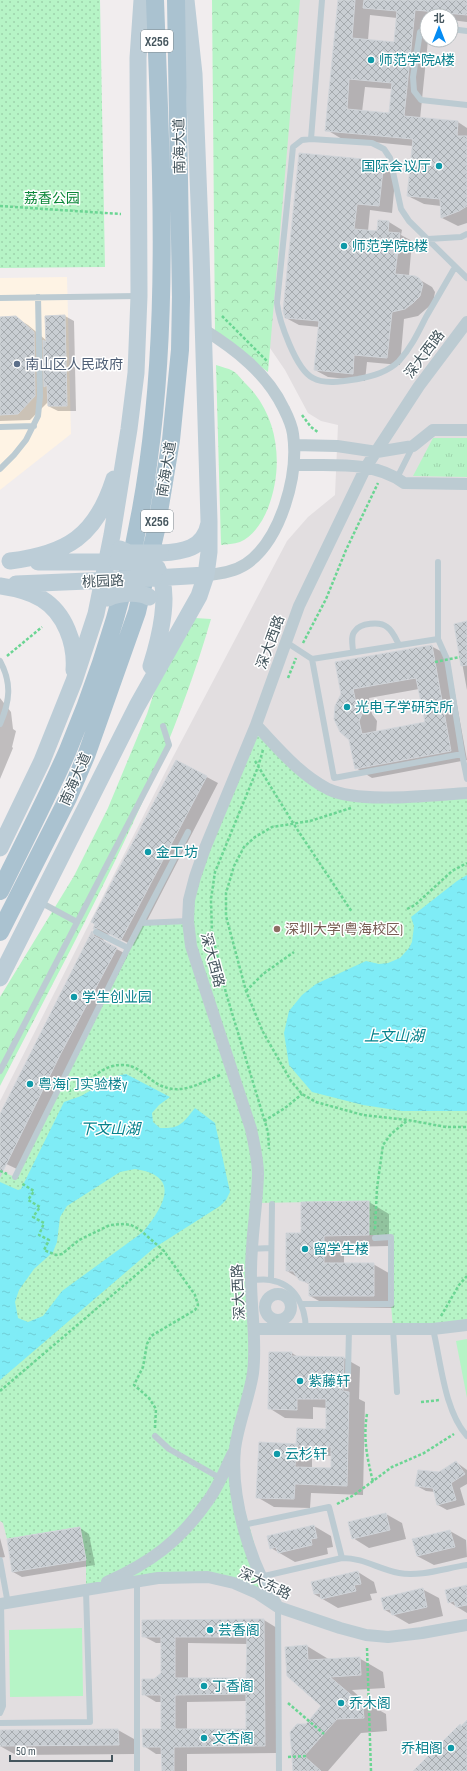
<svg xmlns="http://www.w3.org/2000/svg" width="467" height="1771" viewBox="0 0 467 1771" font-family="'Sofia Sans Condensed','Noto Sans SC',sans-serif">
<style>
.commercial{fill:#fef3e4}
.education{fill:#e2dee0;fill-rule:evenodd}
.grass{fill:url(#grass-tufts)}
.forest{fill:url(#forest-crowns)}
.park{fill:url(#park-dots)}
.pitch{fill:#b6f4c6}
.water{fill:url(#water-ripples);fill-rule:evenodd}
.shadow{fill:#0003;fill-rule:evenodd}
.building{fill:url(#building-cross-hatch);stroke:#d1d5da;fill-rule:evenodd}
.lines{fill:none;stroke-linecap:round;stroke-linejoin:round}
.path{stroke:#6bd593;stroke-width:2.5;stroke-dasharray:3 2;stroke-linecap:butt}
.lane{stroke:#bccbd2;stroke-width:6}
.street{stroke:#bccbd2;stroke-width:12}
.secondary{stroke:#bccdd7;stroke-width:17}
.primary{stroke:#aac2d0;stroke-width:18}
.path-bridge{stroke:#6bd593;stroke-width:2.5;stroke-dasharray:3 2;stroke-linecap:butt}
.secondary-bridge{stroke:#bccdd7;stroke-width:17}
.culture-dot{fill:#0f9aa8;stroke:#fff;stroke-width:1.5}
.service-dot{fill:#5c6f8a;stroke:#fff;stroke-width:1.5}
.education-dot{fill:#8d6e63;stroke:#fff;stroke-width:1.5}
.labels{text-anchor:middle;stroke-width:3;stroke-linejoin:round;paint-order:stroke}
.shield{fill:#fff;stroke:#7c888e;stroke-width:1}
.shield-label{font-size:13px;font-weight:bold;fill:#44555d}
.culture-label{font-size:14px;fill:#0d838f;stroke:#fff;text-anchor:start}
.street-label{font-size:14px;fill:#44555d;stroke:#fff}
.park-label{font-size:14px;fill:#0c8739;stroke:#fff}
.service-label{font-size:14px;fill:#4e5e75;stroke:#fff;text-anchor:start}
.education-label{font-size:14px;fill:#785e54;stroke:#fff;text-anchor:start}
.water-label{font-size:15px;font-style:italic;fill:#04818b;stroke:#fff}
</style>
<defs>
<pattern id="grass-tufts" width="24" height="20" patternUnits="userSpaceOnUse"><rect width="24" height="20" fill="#b6f4c6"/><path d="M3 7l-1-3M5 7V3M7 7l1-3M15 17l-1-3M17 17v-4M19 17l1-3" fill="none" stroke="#9ed3ac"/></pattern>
<pattern id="forest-crowns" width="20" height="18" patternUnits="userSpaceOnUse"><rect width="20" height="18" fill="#b6f4c6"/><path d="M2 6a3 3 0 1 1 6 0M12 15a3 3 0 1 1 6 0" fill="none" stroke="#9ed3ac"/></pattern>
<pattern id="park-dots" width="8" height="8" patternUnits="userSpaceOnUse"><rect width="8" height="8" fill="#b6f4c6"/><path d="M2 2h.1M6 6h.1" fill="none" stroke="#9ed3ac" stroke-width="1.8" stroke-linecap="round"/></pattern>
<pattern id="water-ripples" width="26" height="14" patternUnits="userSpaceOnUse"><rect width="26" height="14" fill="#7fecf6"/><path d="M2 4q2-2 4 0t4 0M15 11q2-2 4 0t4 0" fill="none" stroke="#6fccd5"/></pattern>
<pattern id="building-cross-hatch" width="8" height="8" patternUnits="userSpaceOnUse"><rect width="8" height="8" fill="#c9ced3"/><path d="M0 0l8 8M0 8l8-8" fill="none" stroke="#a5aaae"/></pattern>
</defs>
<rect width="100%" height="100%" fill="#f1edee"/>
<!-- commercial -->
<path class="commercial" d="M67,277L71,434L0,490V278Z"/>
<!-- education -->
<path class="education" d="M298,0H467V1771H0V1101L173,757L287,541L308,517L335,495L338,425L321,421L308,413L285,370L259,332ZM427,16H451V40H427Z"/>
<!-- grass -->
<path class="grass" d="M433,438H467V477L413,476Z"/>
<!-- forest -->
<path class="forest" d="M212,0H300L268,372L215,333Z
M216,365C221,367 228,368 233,371C238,374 242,380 246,384C279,416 284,467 268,508C263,521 253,537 240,542C234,544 227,544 221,545Z
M179,617L211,619C163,785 78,933 0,1086V997L74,876L108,808L147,714Z"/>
<!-- park -->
<path class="park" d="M0,0H100L105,267L0,268Z
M256,725L295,766L353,796L467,793V1325L393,1329L391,1304L390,1235H369V1201L256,1203L255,1329L234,1472L268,1592L208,1577L86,1591V1560L80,1527L7,1539L3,1523L0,1521V1171L15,1177L141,923L188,921L189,900Z"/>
<!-- pitch -->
<path class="pitch" d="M467,1339V1398L456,1341Z
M82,1628L83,1696L10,1697L9,1630Z"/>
<!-- water -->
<path class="water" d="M467,875V1111H402L363,1105L312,1092L289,1065L284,1033L289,1011L302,995L316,984L366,961L379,964L388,963L400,958L409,948L412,942L414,926L411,917L457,881Z
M126,1074L170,1097L159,1105L152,1113L153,1122L160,1128C180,1129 183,1123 195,1108L215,1123L230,1192L226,1200L220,1206L154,1248L0,1380V1182L18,1190L21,1189L64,1102L81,1096L95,1088L107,1078ZM135,1169C182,1176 164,1206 143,1232L62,1291L43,1316L28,1322L18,1318L15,1302L19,1290L34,1269L53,1252L57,1242L60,1217L67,1206L120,1172Z"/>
<!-- shadow -->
<path class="shadow" d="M339,0H467V22L451,20V16H427L428,40L420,119L458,122L467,128V223L458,226L442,218L441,206L424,204L408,196L413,146L342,139L327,130ZM370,15L397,18L395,43L368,40ZM365,87L392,89L390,114L362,112Z
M383,162L396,169L392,213L370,210L368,231L378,232L379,221L389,222L402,230L401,235L412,241L409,276L415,277L432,287L435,292L433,303L418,316L404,319L400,365L367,362L365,381L328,377L315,370L319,327L299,325L286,318Z
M65,316L74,321L76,411H58L48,406V402L30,420L0,421V318L15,317L28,325L47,341L46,317Z
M467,622V690L455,624Z
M431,646L448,655L467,760L372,778L356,768L342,694ZM419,689L426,723L376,733L377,721L372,714L369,698Z
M0,698L11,712L13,729L16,731L12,747L13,748L0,779Z
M177,761L218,783L134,946L110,934L106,935L94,928Z
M92,933L103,939L105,943L128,955L72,1062L19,1170L0,1161V1117Z
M369,1202L389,1214V1246L344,1247V1264H373L394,1276V1308L330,1307L310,1296V1285L287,1271L302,1234Z
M292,1353L298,1357L344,1358L360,1367L359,1399L365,1402L363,1495L311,1493L310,1508L274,1507L257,1497L260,1443L297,1445L327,1430V1408L313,1407V1419L285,1418L269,1408ZM312,1455L332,1456V1469L312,1468Z
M456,1462L467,1470V1484L460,1488L465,1505L447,1510L438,1505L435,1492L426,1491L417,1486Z
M386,1514L402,1523L406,1539L369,1548L353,1538Z
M314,1526L331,1536L333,1547L327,1548L328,1554L295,1562L271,1548Z
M80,1528L89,1534L95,1565L22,1577L13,1572L8,1540Z
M450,1531L466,1540L467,1557L434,1565L417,1556Z
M0,1538L5,1557L0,1558Z
M358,1572L374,1582L377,1593L370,1594L372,1600L338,1608L314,1594Z
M467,1586V1613L449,1602Z
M422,1589L439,1598L443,1616L409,1624L385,1610Z
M264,1620L277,1628V1753L187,1754V1771H163L162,1754H156L144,1746L162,1730V1702H156L143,1694L155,1680L162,1674V1643H156L143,1636V1621ZM188,1643L248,1644L247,1679H188ZM247,1701V1730H187V1702Z
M307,1646L330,1660L359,1658L383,1672L385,1688L352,1690L365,1702L386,1714L387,1731L361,1733L328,1771H294L306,1725L322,1706L288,1675Z
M118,1730L134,1739L135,1754L16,1755L0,1746V1731Z"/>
<!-- building -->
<path class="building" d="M338,0H355L352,38L394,42L397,11L363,8L364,0H467V15L415,10L404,116L458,121L457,136H467V206L459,211L441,218L440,199L407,196L413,139L325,131ZM349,79L392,83L389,113L347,109Z
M299,153L384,161L379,206L357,204L354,229L377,231L378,220L389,221L388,232L400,233L395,274L415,276L419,278L423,284L420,296L413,303L405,309L392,312L387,358L354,355L353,374L314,370L319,321L285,318L283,311Z
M65,315L67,406H48L47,385L44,387L43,340L46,342L45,316Z
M16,316L34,332L35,396L18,414L0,415V317Z
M467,621V665L461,666L454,624Z
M432,645L451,751L355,769L349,740L340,732L334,719L335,706L341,694L335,662ZM416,678L425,722L362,734L359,721L362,714L356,703L353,689Z
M176,760L207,776L121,940L98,928L93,929L95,924L91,922Z
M92,931L94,936L117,948L60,1055L0,1177V1114Z
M369,1201V1235L324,1236V1263H374V1296H309V1283L299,1280L293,1271H286V1233H301V1202Z
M269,1352H292L291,1356L344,1357L343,1391L349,1392L347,1486L295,1484L294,1499L256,1498L259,1442L296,1444L297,1428L326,1429V1399H297V1410L268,1409ZM296,1446L331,1447V1468L295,1467Z
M456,1461L465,1474L451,1483L456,1500L437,1505L433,1488L415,1486L418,1470L439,1472Z
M386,1513L390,1530L352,1539L348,1522Z
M314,1525L317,1538L311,1539L312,1545L278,1553L276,1547L270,1549L267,1536Z
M80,1527L86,1560L12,1572L7,1539Z
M450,1530L455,1547L417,1556L412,1539Z
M358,1571L361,1584L354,1585L356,1591L321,1599L320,1593L314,1594L311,1582Z
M467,1585V1605L456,1607L454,1601L448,1603L445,1590Z
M423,1588L427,1607L392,1615L390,1609L384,1610L381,1598Z
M264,1619L265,1746L174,1747V1771H162L161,1747H143L142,1729H161V1695H142V1679H154L161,1673V1637H142V1620ZM175,1637H247L246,1678H175ZM246,1694V1729H175V1695Z
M307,1645L308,1660L360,1657L361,1675L330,1677L356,1699H362L364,1718L337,1719L304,1756L321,1771H293L290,1732L297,1724H306L321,1706L287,1676L285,1647Z
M467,1720V1771H413L460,1724L461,1726Z
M118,1729L119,1745L0,1746V1730Z"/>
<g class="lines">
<!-- path -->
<path class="path" d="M0,206L121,214
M222,316L268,362
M302,415L311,427L319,433
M303,643L326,599L346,550L378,483
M7,656L42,627
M288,678L296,658
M263,750L258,767L215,872L211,899L212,933L226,993L268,1132L269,1149
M255,761L293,823L352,912
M351,808L310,821L272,827L255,837L244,847L234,866L226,893V916L246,991L263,1032L291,1081L302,1094L316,1102L363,1115L408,1120L446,1127H467
M407,909L415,905L452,871L467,863
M246,991L263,974L294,952
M68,1091C90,1086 99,1063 125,1065C135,1066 142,1072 149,1078C175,1099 194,1086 220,1075
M264,1121L285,1108L302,1094
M0,1171L7,1174
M375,1229L377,1188L383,1145L391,1134L408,1120
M441,1316L459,1285L467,1276
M0,1391L164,1251L139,1229L131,1225L124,1224L110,1225L79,1240L62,1254L56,1255L44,1250L49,1240L39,1235L44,1223L33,1217L40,1207L28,1200L34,1191L21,1183
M421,1402L440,1400
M367,1414C363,1439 367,1457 373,1482
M155,1428L156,1409L149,1398L134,1385L143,1367L147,1344L151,1336L195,1310L198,1305L195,1295L164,1251
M337,1504L354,1495L392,1467L424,1453L454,1434
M367,1648L371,1771
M288,1703L324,1734
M288,1757L306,1756"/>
<!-- lane -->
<path class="lane" d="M322,0L311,139L372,143L384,149L390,158L401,209L409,221L467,278
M427,29L420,32L413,77L414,91L421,100L467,105
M451,29L467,31
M311,139L302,140L293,147L277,303C279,321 296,370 313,378C325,385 345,381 358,379C373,376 388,372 399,361C411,348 418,333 426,317C436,300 445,284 455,267
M428,239L461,237L467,234
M0,298L138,296
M0,427L34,426
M0,469L14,455L26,440L38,416L40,396L38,297
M397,478L413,446
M438,639V562
M286,642L312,659L438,639L447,659L462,754L334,778L312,659
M353,652C353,646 350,636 355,631C360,623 380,621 387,627C393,631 396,639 399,645
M0,661C12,683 10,701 0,724
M462,754L467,779
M40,902L77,922
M141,923L188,921
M128,948L188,832
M0,1071L169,745L163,726
M15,1177L128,948L96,932
M251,1249L271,1248
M251,1280C257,1280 264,1279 270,1280C296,1284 305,1306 306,1329
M271,1280L272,1204
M302,1304H391V1237L375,1238
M393,1329L397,1392
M433,1329C441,1362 444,1410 467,1436
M348,1374L349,1329
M155,1436L169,1449L220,1478
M243,1525L329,1507L342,1558
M0,1560L8,1604
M260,1577L342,1558C364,1558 378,1569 399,1573C420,1577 446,1568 467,1565
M137,1581V1771
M278,1607L279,1771
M0,1713L3,1706L1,1604
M0,1723L90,1722L86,1591"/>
<!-- street -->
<path class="street" d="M203,329C235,349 267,373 284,409C288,417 292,426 293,434C299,475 281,540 246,564C234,572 220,574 206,575
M294,445L337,446L377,452L413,446L433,430H467
M294,465C330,466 374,460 404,483L467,484
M256,725C278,748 299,774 328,789C359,804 432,795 467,793
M265 1307a13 13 0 1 1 26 0a13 13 0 1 1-26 0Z
M255,1329H433L467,1325
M107,1582C150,1563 180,1541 207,1502C218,1488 225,1469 233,1453
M0,1604L158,1578L208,1577L234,1583L257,1593L278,1607L340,1628L366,1635L388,1637L422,1633L467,1625
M278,1607C251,1567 230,1498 235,1449C238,1424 249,1399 253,1373C257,1341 251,1311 251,1279C250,1244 257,1209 258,1174C258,1159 254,1144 251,1129L191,946L188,921L189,900L195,877L205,848L256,725L299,606L366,467L419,386L467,322"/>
<!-- secondary -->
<path class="secondary" d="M160,553C183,552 204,549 209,523
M10,561C67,554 96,536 114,479
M38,562H117
M154,578L206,575
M16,584L112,580
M0,586C14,588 29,591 42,599C65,613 76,644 74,670
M151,666C159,641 172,592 157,568
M0,848L42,761L74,681L96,614L112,535L129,429L136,373L139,296L138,58L142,0
M0,978L137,706L199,596L206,575L209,552V521L201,253L194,74L186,0"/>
<!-- primary -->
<path class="primary" d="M0,891C23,844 47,798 68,750C92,693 112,634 127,575C174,387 162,191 155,0
M0,932L68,798L86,756L137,612L156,530L171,440L180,350L181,297L176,0"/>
<!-- path-bridge -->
<path class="path-bridge" d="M435,662L460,657"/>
<!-- secondary-bridge -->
<path class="secondary-bridge" d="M120,549L129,553H160
M117,562L147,563L157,568
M112,580L154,578
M108,598C119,593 138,591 149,597"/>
</g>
<!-- markers -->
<g class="culture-dot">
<circle cx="371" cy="60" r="4"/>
<circle cx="439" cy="166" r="4"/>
<circle cx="344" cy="246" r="4"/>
<circle cx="347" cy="707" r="4"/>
<circle cx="148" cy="852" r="4"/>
<circle cx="74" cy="997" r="4"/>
<circle cx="30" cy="1084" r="4"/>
<circle cx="305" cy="1249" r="4"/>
<circle cx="300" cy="1381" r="4"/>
<circle cx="277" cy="1454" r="4"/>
<circle cx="210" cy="1630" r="4"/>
<circle cx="204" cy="1686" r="4"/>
<circle cx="341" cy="1703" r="4"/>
<circle cx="204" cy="1738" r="4"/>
<circle cx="451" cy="1748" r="4"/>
</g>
<circle class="service-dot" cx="17" cy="364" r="4"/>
<circle class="education-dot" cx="277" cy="929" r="4"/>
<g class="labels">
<!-- shield labels -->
<g class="shield">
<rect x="141" y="30" width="32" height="22" rx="3"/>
<rect x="141" y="510" width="32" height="22" rx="3"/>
</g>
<g class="shield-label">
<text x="157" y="46">X256</text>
<text x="157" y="526">X256</text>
</g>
<!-- culture labels -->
<g class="culture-label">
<text x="379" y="65">师范学院A楼</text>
<text x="431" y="171" text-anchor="end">国际会议厅</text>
<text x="352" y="251">师范学院B楼</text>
<text x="355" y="712">光电子学研究所</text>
<text x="156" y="857">金工坊</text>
<text x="82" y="1002">学生创业园</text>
<text x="38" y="1089">粤海门实验楼y</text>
<text x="313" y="1254">留学生楼</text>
<text x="308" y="1386">紫藤轩</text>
<text x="285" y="1459">云杉轩</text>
<text x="218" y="1635">芸香阁</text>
<text x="212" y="1691">丁香阁</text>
<text x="349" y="1708">乔木阁</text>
<text x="212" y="1743">文杏阁</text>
<text x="443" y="1753" text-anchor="end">乔相阁</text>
</g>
<!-- street labels -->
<g class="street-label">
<text transform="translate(179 146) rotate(-91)" y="5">南海大道</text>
<text transform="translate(424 354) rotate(-53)" y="5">深大西路</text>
<text transform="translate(166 469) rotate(-81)" y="5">南海大道</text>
<text transform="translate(103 581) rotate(-3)" y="5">桃园路</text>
<text transform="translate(270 642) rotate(-70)" y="5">深大西路</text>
<text transform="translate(75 779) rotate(-66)" y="5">南海大道</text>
<text transform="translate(213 960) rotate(75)" y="5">深大西路</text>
<text transform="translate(238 1292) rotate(-93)" y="5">深大西路</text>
<text transform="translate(265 1583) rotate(25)" y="5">深大东路</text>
</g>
<!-- park labels -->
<g class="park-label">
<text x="52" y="203">荔香公园</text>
</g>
<!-- service labels -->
<g class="service-label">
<text x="25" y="369">南山区人民政府</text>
</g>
<!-- education labels -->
<g class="education-label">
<text x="285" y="934">深圳大学(粤海校区)</text>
</g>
<!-- water labels -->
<g class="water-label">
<text x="394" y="1041">上文山湖</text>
<text x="110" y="1134">下文山湖</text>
</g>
</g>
<!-- north arrow -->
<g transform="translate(439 28)"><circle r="19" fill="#ffffff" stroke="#b4bbbe"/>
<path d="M0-3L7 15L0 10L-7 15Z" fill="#058cf3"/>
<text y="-6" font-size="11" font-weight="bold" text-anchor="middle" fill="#44555d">北</text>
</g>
<!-- scale -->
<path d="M10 1755v6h102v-6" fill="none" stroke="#44555d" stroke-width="2"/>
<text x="16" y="1755" font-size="12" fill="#44555d" stroke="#ffffff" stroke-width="3" paint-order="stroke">50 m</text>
</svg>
